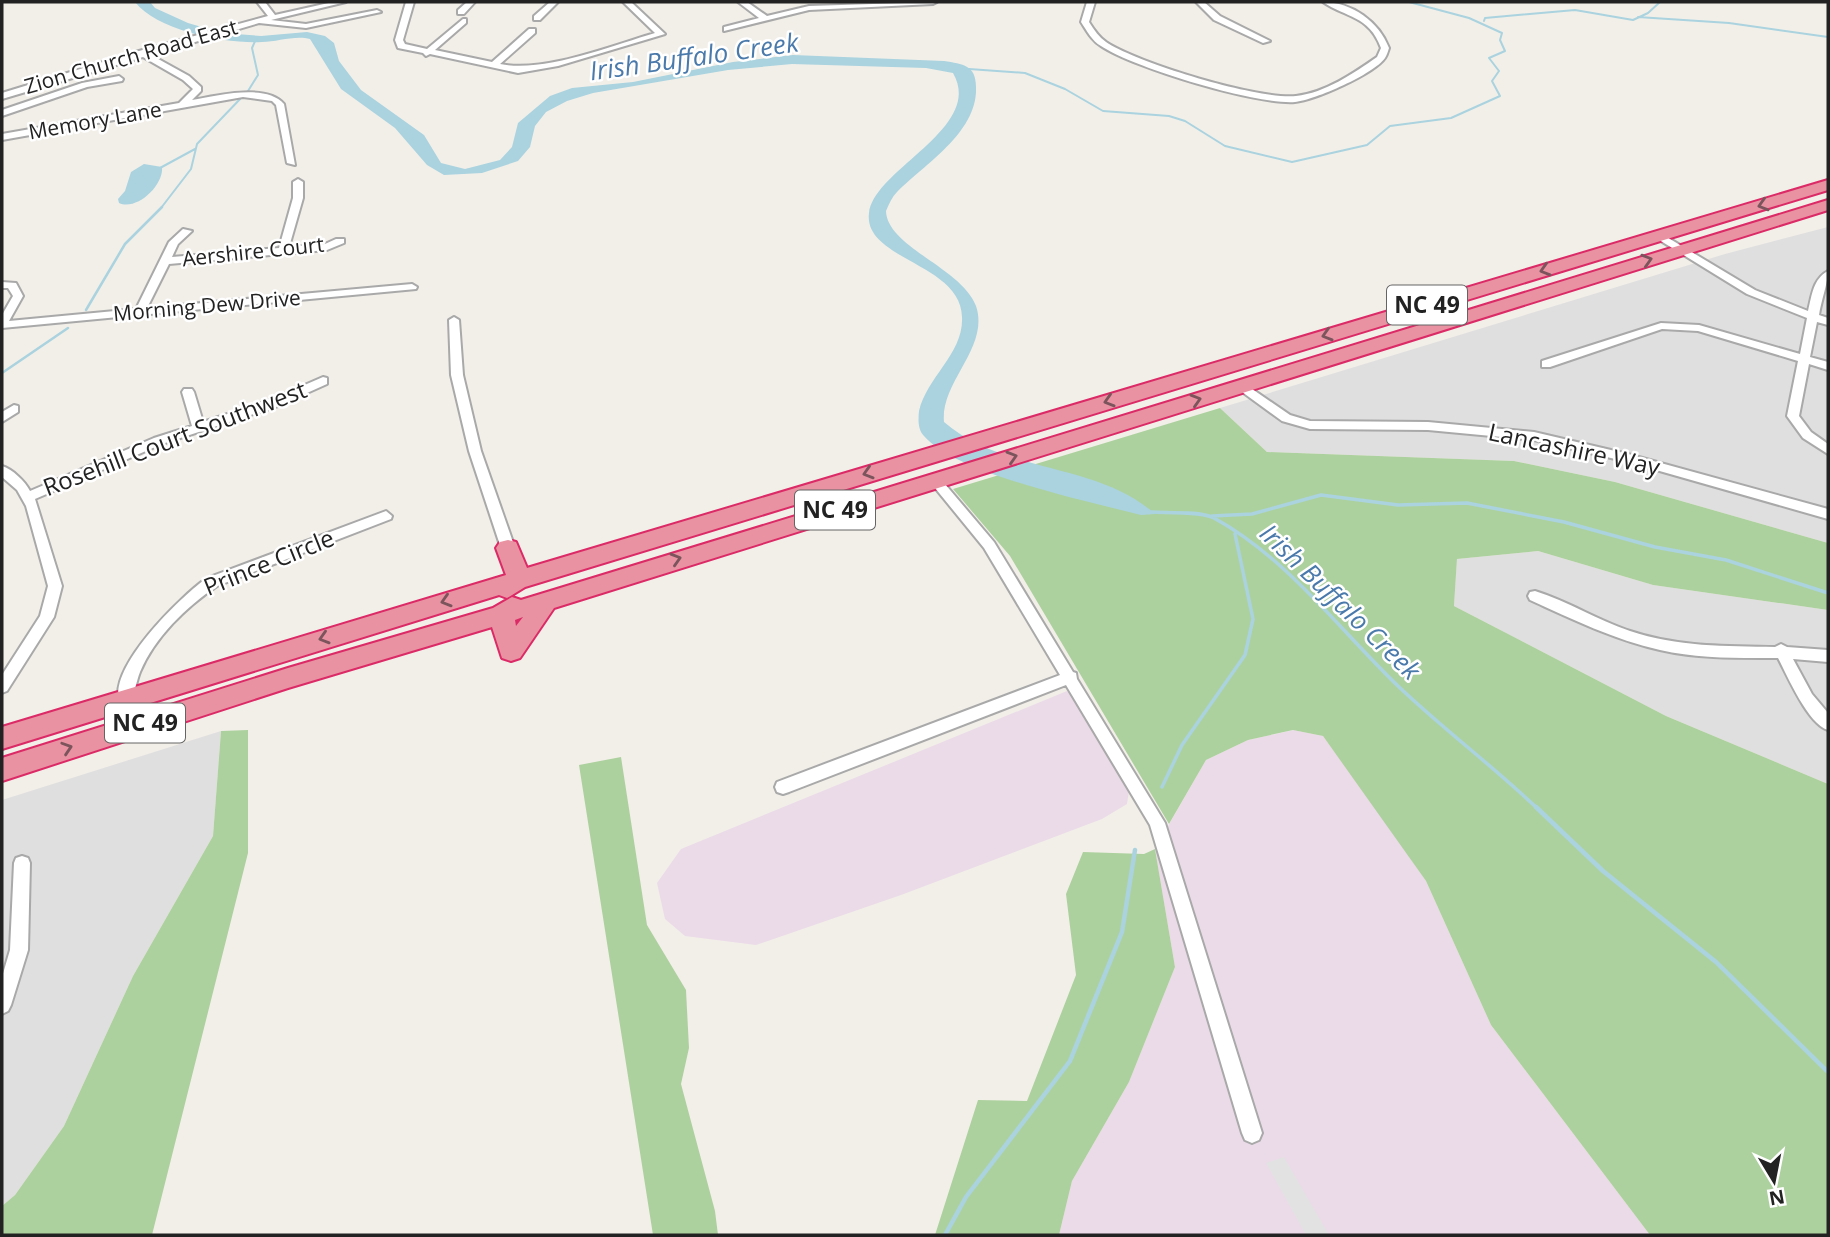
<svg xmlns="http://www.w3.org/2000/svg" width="1830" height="1237" viewBox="0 0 1830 1237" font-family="'Open Sans',sans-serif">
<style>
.residential{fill:#e0dfdf}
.industrial{fill:#ebdbe8}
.forest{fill:#add19e}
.parking{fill:#e2e2e2}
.water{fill:#aad3df}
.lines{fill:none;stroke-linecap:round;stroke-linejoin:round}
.stream-far3{stroke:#aad3df;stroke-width:2}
.stream-far2{stroke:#aad3df;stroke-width:2.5}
.stream-far1{stroke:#aad3df;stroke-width:3.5}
.stream{stroke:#aad3df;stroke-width:4.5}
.street-casing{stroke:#a9a9a9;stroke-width:4}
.highway-casing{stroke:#dc2a67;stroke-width:4}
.street{fill:#fff;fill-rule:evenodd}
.highway{fill:#e892a2;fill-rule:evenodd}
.oneway{stroke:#7b545c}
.labels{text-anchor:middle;stroke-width:5;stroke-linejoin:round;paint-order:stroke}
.far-street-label{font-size:21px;fill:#222;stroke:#fff}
.shield{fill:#fff;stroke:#646464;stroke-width:2}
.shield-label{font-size:23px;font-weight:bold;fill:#222}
.street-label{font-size:24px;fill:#222;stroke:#fff}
.water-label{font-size:26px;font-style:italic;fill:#4a7aab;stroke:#fff}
</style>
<rect width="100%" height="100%" fill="#f2efe9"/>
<!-- residential -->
<path class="residential" d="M1828,227V543L1615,482L1514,461L1267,452L1220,408L1725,254Z
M1538,551L1653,585L1828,610V784L1666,716L1454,606L1457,559Z
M221,731L213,836L133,976L64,1126L15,1195L2,1206V800Z"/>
<!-- industrial -->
<path class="industrial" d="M1067,691L1077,697L1130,785L1127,804L1102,819L901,895L756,945L685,936L665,919L657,883L681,849Z
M1294,730L1323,736L1374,806L1426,881L1491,1025L1650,1235H1059L1072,1181L1129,1082L1175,967L1155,849L1206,760L1248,740Z"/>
<!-- forest -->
<path class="forest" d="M1220,408L1267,452L1514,461L1615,482L1828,543V610L1653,585L1538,551L1457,559L1454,606L1666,716L1828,784V1235H1650L1491,1025L1426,881L1323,736L1293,730L1248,740L1206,760L1169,824L1010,556L953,489Z
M248,730V853L152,1235H2V1206L15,1195L64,1126L133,976L213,836L221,731Z
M621,757L647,925L686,990L689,1048L681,1084L715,1211L718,1235H653L579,765Z
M1155,849L1175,967L1129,1082L1072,1181L1059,1235H935L978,1100L1027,1101L1076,975L1066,894L1083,852L1144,854Z"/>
<!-- parking -->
<path class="parking" d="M1284,1157L1329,1235H1306L1266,1163Z"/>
<!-- water -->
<path class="water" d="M135,2H150L155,8L188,23L222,33L261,36L307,32L325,36L334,43L339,61L361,90L424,135L441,163L465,169L500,160L512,147L518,123L550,96L572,88L633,82L733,62L793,55L944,61C963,64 976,65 976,87C978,132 925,164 897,192C892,197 889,204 886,211C887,247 962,268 976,306C990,347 940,382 944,422C1004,474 1098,462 1155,514L1141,515C1091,502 956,474 924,436C918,430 918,420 919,411C927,377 964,353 962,317C961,263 863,260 869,213C874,169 985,128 953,73L926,68L792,64L728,70L593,93L567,101L546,112L535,126L530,147L518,161L482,173L444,175L427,165L395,128L341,89L310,39C295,35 277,42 262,42C225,44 158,31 135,2Z
M144,164L162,167C164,185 137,211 119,203L118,199L125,191L131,172Z"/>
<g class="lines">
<!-- stream-far3 -->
<path class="stream-far3" d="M1638,17L1729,23L1828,37
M1484,21L1485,18L1575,10L1633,20L1648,13L1660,2
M969,69L1025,73L1065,89L1103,111L1169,116L1185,121L1225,146L1292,162L1367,145L1390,126L1451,118L1500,96L1492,81L1499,71L1489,58L1505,51L1500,40L1502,33L1469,18L1409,2
M248,91L258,75L252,48L256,39
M160,168L195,149
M161,208L191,169L197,144L242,97"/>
<!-- stream-far2 -->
<path class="stream-far2" d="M86,310L125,244L162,207
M2,373L68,328"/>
<!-- stream-far1 -->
<path class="stream-far1" d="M1151,512C1166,513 1202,511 1214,518C1287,558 1338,628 1398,686C1443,729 1493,766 1538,809
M1212,516L1252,514L1321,495L1398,505L1467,503L1564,522L1655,547L1726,560L1828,593
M1162,787L1182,745L1245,655L1253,619L1235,534"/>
<!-- stream -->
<path class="stream" d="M1536,807L1603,871L1716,962L1828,1072
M945,1235L966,1197L1070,1061L1122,932L1135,850"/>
<!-- street casing -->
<g class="street-casing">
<path id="street" d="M257,2H265L275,15L333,2H346L271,20L306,24L377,10L381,12L306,28L259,23L151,55L189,76L201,87V91L192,100C217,96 266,83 284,104L295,165L287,163L276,105L272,101L243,97L2,140V134L179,103L193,89L183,80L143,57L2,99V93L139,51L268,16Z
M406,2H414L403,40L405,44L427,49L463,19H466V23L435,50L492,62L529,29H535V33L500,64C544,73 611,46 655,33L623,2H631L665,34L558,66L518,73L430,54L426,56L423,53L398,48L395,40Z
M467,2H475L464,14H458V10Z
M550,2H558L540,20H534V16Z
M738,2H747L767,16L809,6L937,2L933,4L809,10L724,31V27L759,18Z
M1087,2H1095L1089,22C1094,30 1099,37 1106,42C1137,63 1259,100 1296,96C1325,93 1354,73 1377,57L1381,48C1369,15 1346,18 1323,2C1352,2 1379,22 1389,48C1388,51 1387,55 1385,58C1374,74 1315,100 1295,102C1257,105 1134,68 1101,46C1092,41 1087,31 1081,22Z
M1196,2H1204L1220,16L1270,41L1263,43L1214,20Z
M119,76L123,79L122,81L87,87L2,116V110L82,83Z
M298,179L303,182V198L289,247L325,244L336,239H344V243L327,250L169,264L147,308L412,284L417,287L416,289L2,328V315L13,296L8,288H2V282L16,283L23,296L9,321L136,309L169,242L183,229L192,231L178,244L172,257L279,248L293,198V182Z
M1660,233L1755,290L1808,311C1812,295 1813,279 1828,271C1828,283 1821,301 1819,315L1828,318V325L1817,322L1810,357L1828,362V370L1809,364L1799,416L1811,432L1828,444V454L1803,438L1787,416L1798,361L1698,331L1662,329L1550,367H1542V361L1661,323L1699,325L1800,354L1807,318L1747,294L1656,238L1655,236Z
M454,317L459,320L463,375L481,451L515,548L508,553L501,548L469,451L451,375L449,320Z
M323,377L327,378V384L278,406L162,444L35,499L62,586L54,617L7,691L2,693V675L40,616L48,586L26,506L17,490L2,477V466C12,469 25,481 30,491L154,438L192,426L182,392L184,389H192L194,392L203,422L270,400Z
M1242,382L1290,415L1310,421L1428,422L1534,432L1628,454L1828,509V519L1628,462L1534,440L1428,430L1310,429L1282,421L1238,389L1236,386Z
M14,405L18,406V412L2,422V412Z
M935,476L939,477L994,542L1073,672L1076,673L1077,679L1165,823L1262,1133L1259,1140L1252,1143L1245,1140L1242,1133L1150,825L1066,685L789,792L783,794L777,792L775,787L777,782L1060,675L984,548L931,483L929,480Z
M386,511L392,516L391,519L217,586C186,607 155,637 140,672C136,682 135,693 130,703L125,705L120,703C106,669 181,596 207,578Z
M1535,591C1568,601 1597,620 1630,631C1677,647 1726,646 1775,647L1781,644L1787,647L1828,650V662L1793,659L1812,694L1828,713V730C1808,724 1788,677 1778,658C1739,658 1699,659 1660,650C1615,640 1572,619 1530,600L1528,596L1530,592Z
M22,856L28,858L30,863L28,950L11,1005L8,1011L2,1014V977L10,950L14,863L16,858Z"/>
</g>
<!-- highway casing -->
<g class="highway-casing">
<path id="highway" d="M1828,180V190L525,587L507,598L499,595L2,749V727L506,575L496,548L500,542L508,540L516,542L527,568Z
M1828,200V210L554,608L520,658L511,661L502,658L492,627L288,688L2,781V758L288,668L493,608L512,597L521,600ZM523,617L516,626L515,620Z"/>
</g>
<!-- street -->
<use href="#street" class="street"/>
<!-- highway -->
<use href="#highway" class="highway"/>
</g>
<!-- one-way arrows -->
<defs><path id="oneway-chevron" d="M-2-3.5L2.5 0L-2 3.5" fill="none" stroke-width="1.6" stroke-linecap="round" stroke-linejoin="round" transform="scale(1.75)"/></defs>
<g class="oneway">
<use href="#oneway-chevron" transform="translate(1763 205) rotate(163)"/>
<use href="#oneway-chevron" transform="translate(1647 260) rotate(-17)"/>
<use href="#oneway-chevron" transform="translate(1545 270) rotate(163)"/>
<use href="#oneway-chevron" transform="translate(1327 335) rotate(163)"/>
<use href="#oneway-chevron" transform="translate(1196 400) rotate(-17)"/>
<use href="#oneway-chevron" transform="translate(1109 401) rotate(163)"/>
<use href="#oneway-chevron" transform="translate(1012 457) rotate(-17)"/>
<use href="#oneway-chevron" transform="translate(868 473) rotate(163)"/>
<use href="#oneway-chevron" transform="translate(676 559) rotate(-17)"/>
<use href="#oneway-chevron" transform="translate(446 601) rotate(163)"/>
<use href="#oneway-chevron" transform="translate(324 638) rotate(163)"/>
<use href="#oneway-chevron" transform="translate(67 748) rotate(-18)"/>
</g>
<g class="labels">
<!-- far-street labels -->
<g class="far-street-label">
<text transform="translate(131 57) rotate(-16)" y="7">Zion Church Road East</text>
<text transform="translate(95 121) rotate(-10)" y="7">Memory Lane</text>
<text transform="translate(253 252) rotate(-6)" y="7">Aershire Court</text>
<text transform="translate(207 306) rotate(-5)" y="7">Morning Dew Drive</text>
</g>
<!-- shield labels -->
<g class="shield">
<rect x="1387" y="285.5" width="80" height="39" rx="5"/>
<rect x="795" y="490.5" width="80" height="39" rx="5"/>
<rect x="105" y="703.5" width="80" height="39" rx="5"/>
</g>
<g class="shield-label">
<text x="1427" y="313">NC 49</text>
<text x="835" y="518">NC 49</text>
<text x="145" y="731">NC 49</text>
</g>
<!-- street labels -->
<g class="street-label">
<text transform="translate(175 439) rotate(-21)" y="8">Rosehill Court Southwest</text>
<text transform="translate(1574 450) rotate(12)" y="8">Lancashire Way</text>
<text transform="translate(269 563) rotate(-22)" y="8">Prince Circle</text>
</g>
<!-- water labels -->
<g class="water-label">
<text transform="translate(694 57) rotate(-8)" y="9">Irish Buffalo Creek</text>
<text transform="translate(1340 602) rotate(44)" y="9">Irish Buffalo Creek</text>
</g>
</g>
<!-- border -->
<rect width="1830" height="1237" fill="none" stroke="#222222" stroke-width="7"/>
<!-- north arrow -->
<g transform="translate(1774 1181) rotate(170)" stroke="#ffffff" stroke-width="5" paint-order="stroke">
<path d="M0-5L12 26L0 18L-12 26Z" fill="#222222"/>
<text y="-10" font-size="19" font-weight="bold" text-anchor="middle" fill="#222222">N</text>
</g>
</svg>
